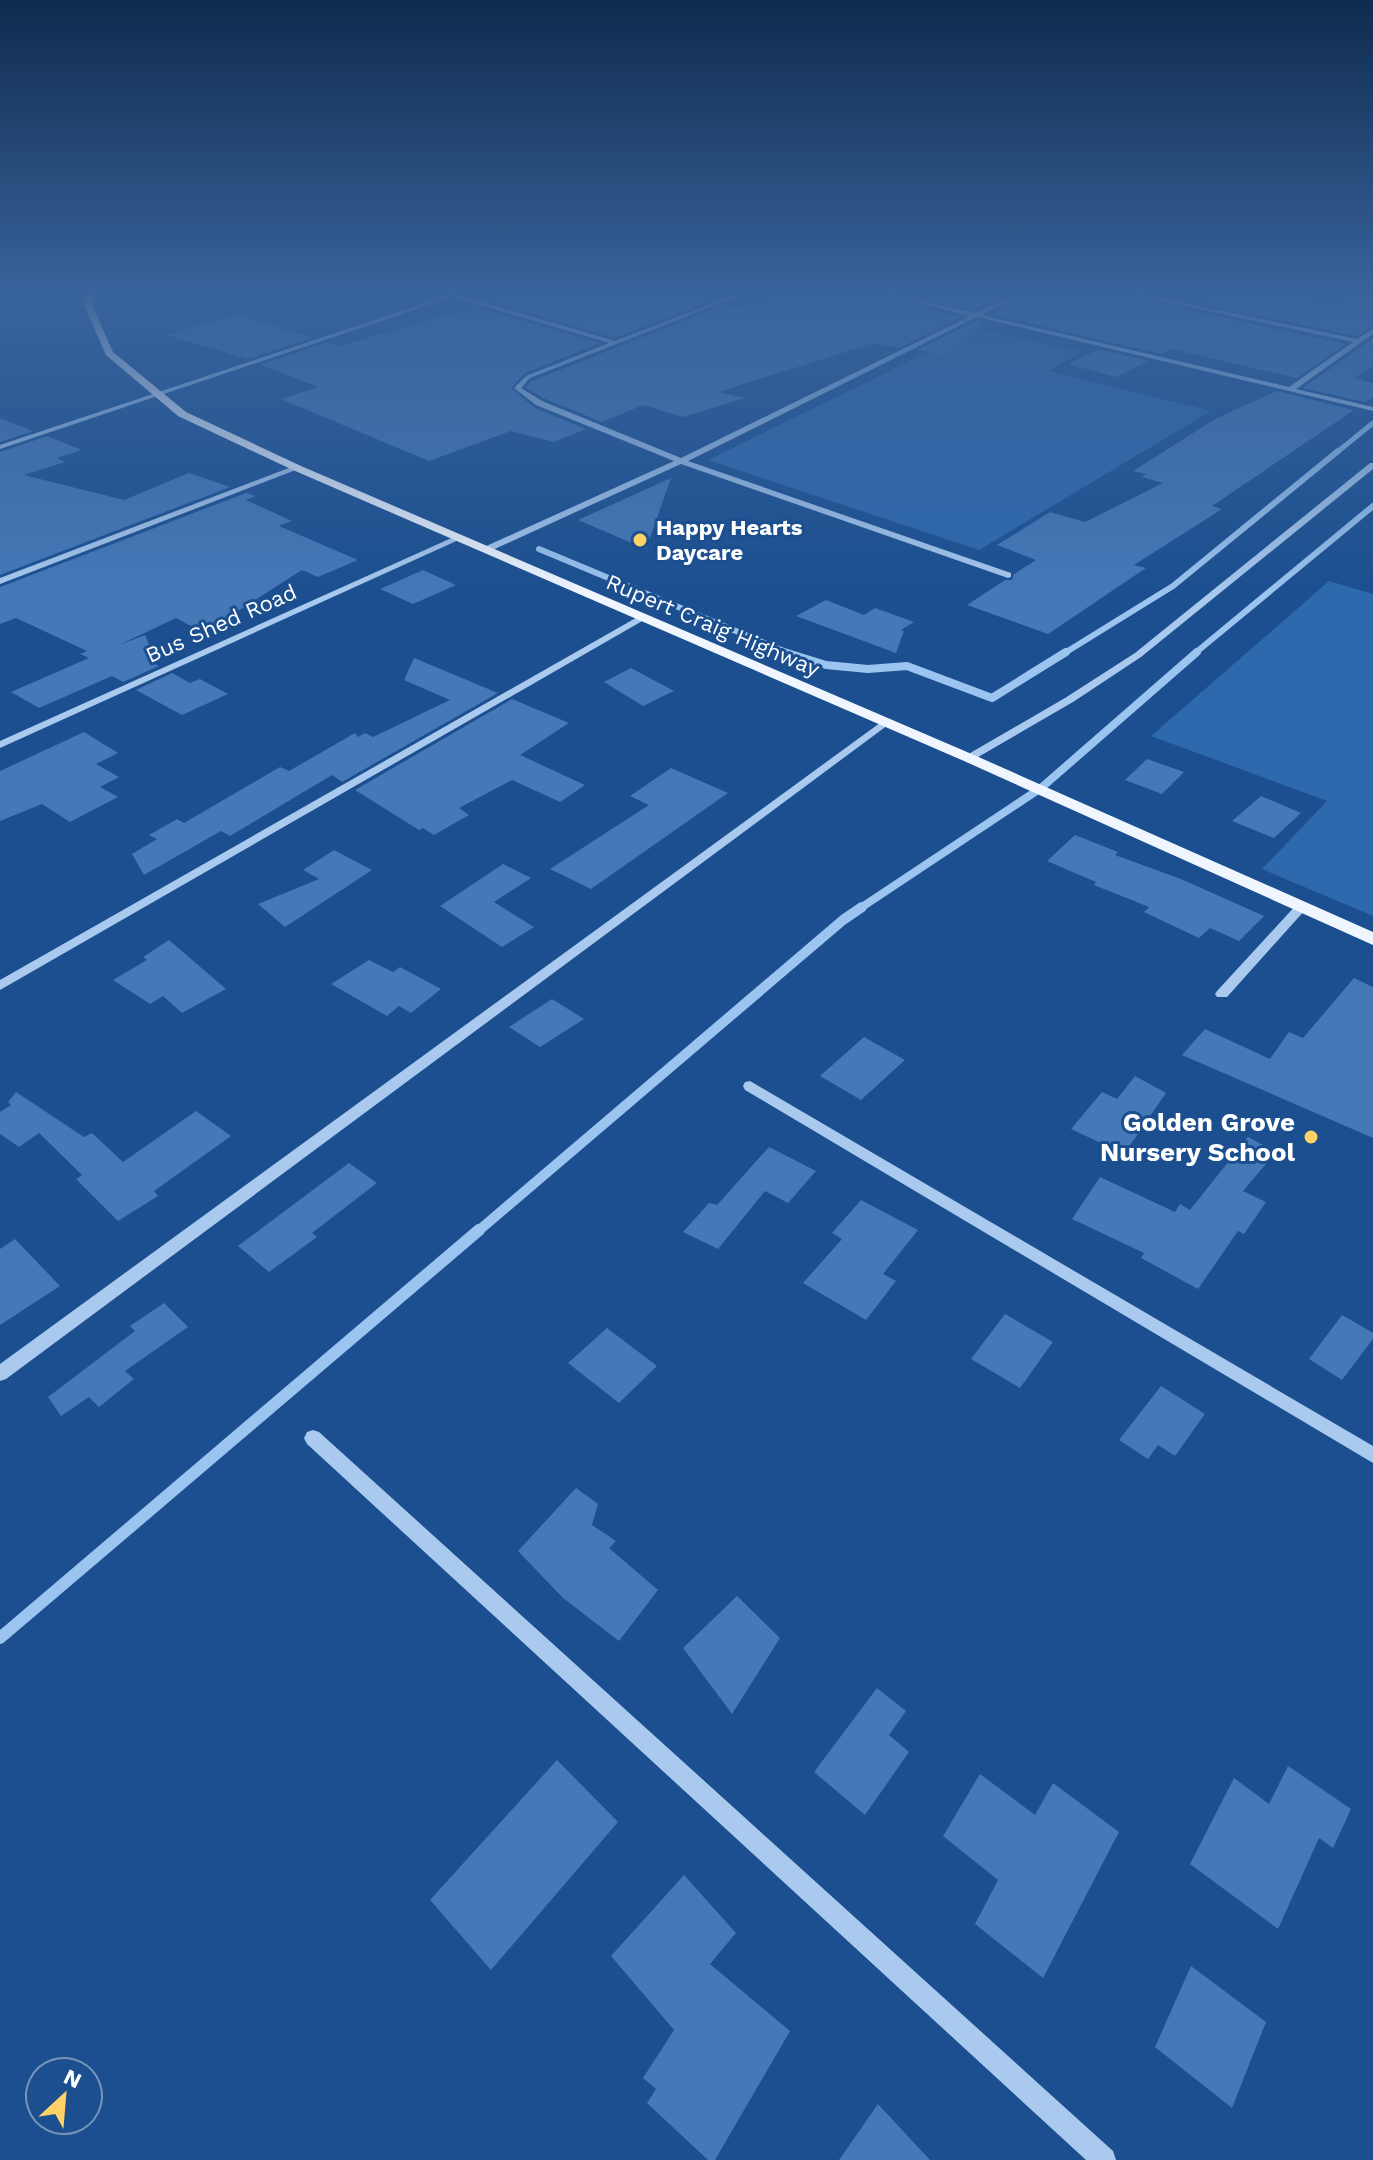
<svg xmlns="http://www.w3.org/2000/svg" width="1373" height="2160" viewBox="0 0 1373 2160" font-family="'Work Sans',sans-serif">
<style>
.green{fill:#2e69ad}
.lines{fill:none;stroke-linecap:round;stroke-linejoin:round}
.stream-far4{stroke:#9cc4f0;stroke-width:5}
.stream-far3{stroke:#9cc4f0;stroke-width:6}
.stream-far2{stroke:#9cc4f0;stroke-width:8}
.stream-far1{stroke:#9cc4f0;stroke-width:10}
.stream{stroke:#9cc4f0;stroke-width:12}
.building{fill:#4478b7}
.minor{fill:#a9c9ee;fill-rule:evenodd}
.major{fill:#f0f6ff;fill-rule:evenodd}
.poi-dot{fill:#ffd166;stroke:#1b4f8f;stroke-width:3}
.labels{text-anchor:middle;stroke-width:6;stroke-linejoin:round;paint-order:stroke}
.far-poi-label{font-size:22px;font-weight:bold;fill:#fff;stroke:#1b4f8f;text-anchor:start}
.far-street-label{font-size:22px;fill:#fff;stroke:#1b4f8f}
.poi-label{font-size:26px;font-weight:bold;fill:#fff;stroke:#1b4f8f;text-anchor:end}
</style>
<rect width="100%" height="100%" fill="#1b4f8f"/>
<!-- green -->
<path class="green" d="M977,328L1082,352L1048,371L1211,411L979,550L708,460Z
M1329,581L1373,594V916L1262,869L1327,801L1151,736Z"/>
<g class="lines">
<!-- stream-far4 -->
<path class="stream-far4" d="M1336,453L1373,423"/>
<!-- stream-far3 -->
<path class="stream-far3" d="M539,549L791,654
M1063,654L1173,586L1338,451
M1194,654L1373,506"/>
<!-- stream-far2 -->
<path class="stream-far2" d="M784,652L826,665L868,669L907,666L992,698L1066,652
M859,909L1041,788L1197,652"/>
<!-- stream-far1 -->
<path class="stream-far1" d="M477,1232L843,920L862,907"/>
<!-- stream -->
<path class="stream" d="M0,1638L479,1230"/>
</g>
<!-- building -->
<path class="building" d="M519,294H679L709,301L615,338L492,302Z
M787,294H880L882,297L961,317L899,348L874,343L718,392L745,398L683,417L643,405L602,422L543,398L526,387L532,381L724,305L745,310Z
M905,294H1009L975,310Z
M1025,294H1125L1128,297L1346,344L1297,378L1171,349L1161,354L991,314Z
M1221,294H1279L1338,306L1356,294L1373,298V326L1356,336L1202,304Z
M475,307L600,343L525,373L511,388L535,408L586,429L554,442L511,431L429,461L281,399L319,387L261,365L327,342L339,346Z
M238,314L312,338L247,359L167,335Z
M977,320L984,322L944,355L917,350Z
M1373,338V366L1354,378L1373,383V397L1365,402L1303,388Z
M1100,349L1148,361L1116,377L1068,364Z
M1277,391L1354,410L1212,506L1222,509L1134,565L1146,568L1048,634L967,605L1005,580H1012L1014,574L1036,560L997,545L1050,512L1085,522L1163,483L1142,477L1146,474L1133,471L1217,418Z
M0,418L33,431L0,442Z
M47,436L82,450L57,458L65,462L24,475L124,500L189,473L230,487L0,575V452Z
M671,478L646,549L578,520Z
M246,493L256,496L246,500L292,521L279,526L358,560L318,577L302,570L204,633L176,618L119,645L145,635L154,657L147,660L159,666L123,682L112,676L39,708L11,692L89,658L80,654L87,651L16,618L0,624V587Z
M423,570L456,585L413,604L380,589Z
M826,600L864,615L875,608L914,622L901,630L904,631L896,653L796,616Z
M414,658L498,693L342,782L332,775L230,836L221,831L144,875L132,854L157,839L149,835L177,819L184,823L280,767L289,771L355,733L358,737L365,733L373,737L450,700L404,680Z
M631,668L674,691L643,706L604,682Z
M172,673L190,683L200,679L228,694L182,715L136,690Z
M512,699L569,723L520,755L585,785L560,802L512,780L459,808L469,815L434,835L423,828L419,830L355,790Z
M84,732L118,753L96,764L119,777L100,787L118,797L70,822L42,804L0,821V771Z
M1147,759L1184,772L1162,794L1125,780Z
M671,768L728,793L591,889L550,869L649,805L630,796Z
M1261,796L1301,813L1274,838L1232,821Z
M1075,835L1118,852L1115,855L1181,879L1264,916L1239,941L1210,928L1199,938L1144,912L1149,907L1094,885L1096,882L1047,861Z
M334,850L372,870L285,927L258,904L319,879L303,870Z
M503,864L531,878L494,902L534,927L502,947L440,906Z
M169,940L226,989L182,1013L163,996L150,1004L113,980L147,960L143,957Z
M369,960L393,972L400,967L441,989L411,1013L399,1006L387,1016L331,984Z
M1354,978L1373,987V1138L1182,1055L1205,1029L1270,1059L1289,1032L1303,1038Z
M552,999L584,1019L540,1047L509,1027Z
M864,1037L905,1060L861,1100L820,1076Z
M1135,1076L1166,1093L1124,1154L1071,1129L1102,1092L1117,1099Z
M16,1092L84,1137L92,1133L123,1162L196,1111L231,1136L154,1191L158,1196L118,1221L76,1179L82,1175L39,1133L19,1147L0,1134V1112L11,1105L8,1102Z
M1248,1137L1276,1152L1243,1191L1266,1202L1244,1234L1238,1231L1198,1289L1141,1258L1144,1253L1072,1219L1100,1177L1175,1212L1180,1204L1190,1210Z
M769,1147L816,1171L788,1203L765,1191L718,1249L683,1232L709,1203L717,1205Z
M349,1163L377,1183L312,1233L317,1237L269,1272L238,1246Z
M861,1200L918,1230L883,1274L896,1281L866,1320L803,1283L842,1239L832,1233Z
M15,1239L60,1286L0,1325V1249Z
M164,1303L188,1327L125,1371L134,1379L99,1407L89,1397L61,1416L48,1397L135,1331L130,1326Z
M1005,1314L1053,1342L1020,1388L971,1359Z
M1342,1315L1373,1333V1339L1342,1380L1309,1359Z
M607,1328L657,1366L619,1403L568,1363Z
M1161,1386L1205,1414L1175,1456L1158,1445L1148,1459L1119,1440Z
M576,1488L598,1504L592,1525L616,1541L609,1548L658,1590L619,1641L563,1598L518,1551Z
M737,1596L780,1638L732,1714L683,1648Z
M877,1688L906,1711L889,1735L909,1752L865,1815L814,1772Z
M557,1760L618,1822L491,1970L430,1900Z
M1288,1766L1351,1809L1333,1848L1319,1838L1278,1929L1190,1864L1234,1778L1269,1804Z
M980,1774L1035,1815L1053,1783L1119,1832L1043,1978L975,1924L998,1880L943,1836Z
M684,1875L736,1933L710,1964L790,2031L715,2160H708L647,2103L656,2089L643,2078L674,2030L611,1956Z
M1191,1966L1266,2022L1232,2108L1155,2047Z
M878,2104L930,2160H839Z"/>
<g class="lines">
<!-- minor -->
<path class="minor" d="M452,294H460L459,295L615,341L736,294H744L530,378L521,388L542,401L681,458L970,316L883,294H893L975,313L1015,294H1022L982,315L1289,387L1353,342L1129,294H1140L1357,339L1373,329V334L1296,389L1373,407V411L977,317L688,461L1011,573V577L1008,578L681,464L488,552H482V548L674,461L536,405L514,388L526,376L609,343L453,297L0,449V445Z
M1370,463H1373V469L1141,657L1073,702L973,760H965V756L1065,698L1135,653Z
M294,466L301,468L0,584V578Z
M456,536L463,538L0,748V741Z
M641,615L644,616V620L0,990V980Z
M884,720L888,721V725L6,1379L0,1381V1364Z
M1302,902L1308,906L1306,909L1227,997H1217L1215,994L1217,991L1298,903Z
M750,1081L1373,1446V1463L745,1090L743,1086L745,1082Z
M313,1430L319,1432L1113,2151L1116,2160H1086L307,1444L304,1438L307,1432Z"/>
<!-- major -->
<path class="major" d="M86,294H94L92,305L113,352L186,412L301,466L974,755L1373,932V945L964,761L293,470L178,416L106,355L84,305Z"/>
</g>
<!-- sky -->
<linearGradient id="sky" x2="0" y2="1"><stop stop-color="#0f2b4f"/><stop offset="0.49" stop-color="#39639b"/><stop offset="1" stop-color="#39639b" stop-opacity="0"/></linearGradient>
<rect width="1373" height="596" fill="url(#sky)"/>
<!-- markers -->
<g class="poi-dot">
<circle cx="640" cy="540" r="8"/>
<circle cx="1311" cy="1137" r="8"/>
</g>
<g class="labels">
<!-- far-poi labels -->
<g class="far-poi-label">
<text x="656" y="535">Happy Hearts<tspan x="656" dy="25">Daycare</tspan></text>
</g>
<!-- far-street labels -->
<g class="far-street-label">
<text transform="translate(221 623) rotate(-24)" y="8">Bus Shed Road</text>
<text transform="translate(713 625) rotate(23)" y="8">Rupert Craig Highway</text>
</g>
<!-- poi labels -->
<g class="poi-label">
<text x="1295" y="1131">Golden Grove<tspan x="1295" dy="30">Nursery School</tspan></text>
</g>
</g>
<!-- north arrow -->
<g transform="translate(64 2096) rotate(26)"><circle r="38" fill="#1b4f8f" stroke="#7695bc" stroke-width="2"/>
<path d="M0-6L14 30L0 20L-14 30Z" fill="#ffd166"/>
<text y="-12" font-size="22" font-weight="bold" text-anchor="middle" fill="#ffffff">N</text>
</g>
</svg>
